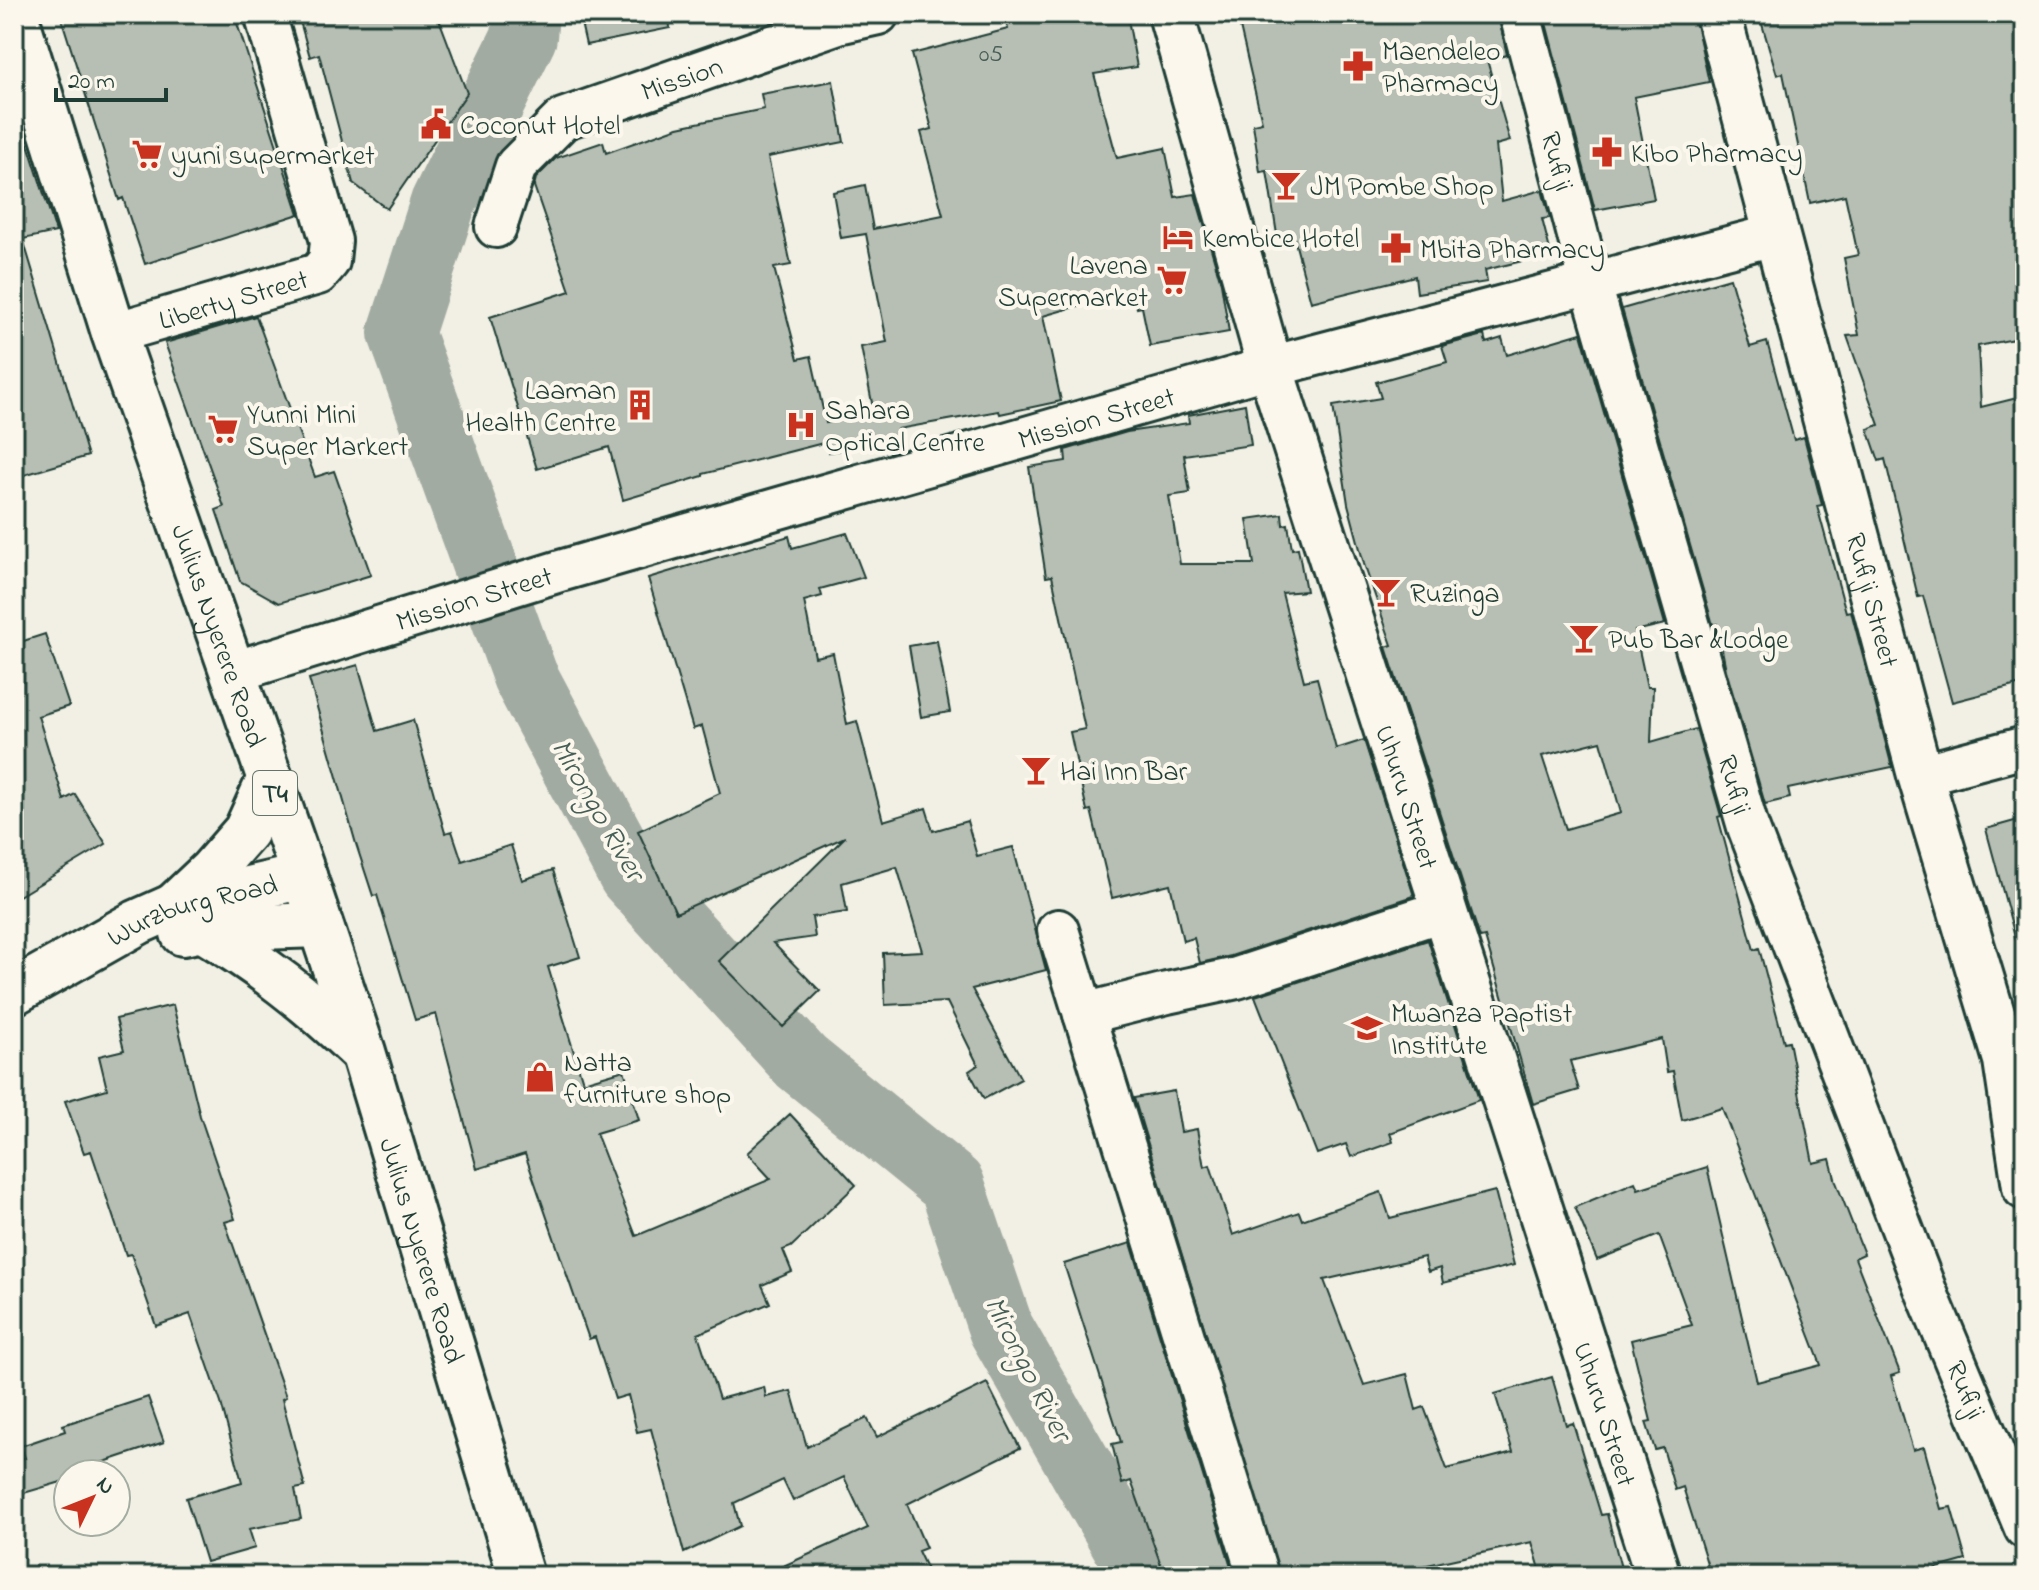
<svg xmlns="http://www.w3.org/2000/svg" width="2039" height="1590" viewBox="0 0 2039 1590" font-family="'Indie Flower',sans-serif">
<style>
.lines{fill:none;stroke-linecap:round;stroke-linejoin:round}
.river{stroke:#a2aba1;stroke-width:66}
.building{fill:#b7beb3;stroke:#1f3d34;stroke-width:2;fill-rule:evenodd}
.minor-casing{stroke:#1f3d34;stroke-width:46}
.tertiary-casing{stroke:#1f3d34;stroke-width:50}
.secondary-casing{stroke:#1f3d34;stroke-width:50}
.trunk-casing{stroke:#1f3d34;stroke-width:50}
.minor{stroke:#fbf7ec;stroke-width:40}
.tertiary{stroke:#fbf7ec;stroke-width:44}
.secondary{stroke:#fbf7ec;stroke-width:44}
.trunk{stroke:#fbf7ec;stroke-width:44}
.labels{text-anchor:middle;stroke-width:8;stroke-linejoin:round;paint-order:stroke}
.number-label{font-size:24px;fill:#455d54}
.shield{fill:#fbf7ec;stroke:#61756b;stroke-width:2}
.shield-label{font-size:26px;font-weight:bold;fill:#1f3d34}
.poi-label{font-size:28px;fill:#1f3d34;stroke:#fbf7ec;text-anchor:start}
.street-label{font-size:28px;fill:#1f3d34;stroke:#fbf7ec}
.water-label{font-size:30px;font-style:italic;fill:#465e55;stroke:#fbf7ec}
</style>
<rect width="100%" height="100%" fill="#f2f0e5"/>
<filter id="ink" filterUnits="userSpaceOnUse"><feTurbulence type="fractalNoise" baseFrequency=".0125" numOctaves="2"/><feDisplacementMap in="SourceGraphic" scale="16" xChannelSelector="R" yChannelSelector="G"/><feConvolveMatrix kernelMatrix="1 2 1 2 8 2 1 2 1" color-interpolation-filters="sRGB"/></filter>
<g filter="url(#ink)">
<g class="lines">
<!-- river -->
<path class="river" d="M526,14L524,37L443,203L401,333L525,676L631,875L801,1062L952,1185L1001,1329L1143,1576"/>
</g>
<!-- building -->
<path class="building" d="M60,14H234L299,214L145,264L123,198L119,200Z
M298,14H437L467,93L387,209L353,183L319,54L310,57Z
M579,14H669L670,28L586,45Z
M1040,14H1127L1137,67L1094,74L1117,158L1165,148L1175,197L1195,194L1221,283L1229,332L1150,346L1142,307L1137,308L1133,290L1043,316L1061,401L1000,414L999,411L898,429L900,439L829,452L827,442L703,474V476L623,500L609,447L537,469L490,317L570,291L534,186L536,178L556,158L603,142L606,153L678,127L764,109L761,94L833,81L844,142L768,157L791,265L774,268L798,359L811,356L826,423L874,413L861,347L887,342L866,234L841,238L833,192L865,185L873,229L943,215L921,132L932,129L912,54L1008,29L1006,20Z
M1237,14H1498L1507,55L1487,60L1510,141L1496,145L1502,201L1542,190L1550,218L1542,219L1551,254L1485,270L1487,282L1417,293L1415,276L1311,302L1294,238L1278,241L1267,171L1260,172L1253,124L1262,122Z
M1593,14H1694L1709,82L1634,97L1654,199L1595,210L1546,23Z
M1759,14H2025V337L1978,346L1981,407L2025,396V683L1952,702L1923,596L1918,597L1885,459L1879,461L1868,429L1879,425L1847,336L1859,335L1844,258L1858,255L1845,195L1810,203L1783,73L1777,75Z
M14,100L56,232L23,239L88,456L14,478Z
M1730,278L1750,347L1767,342L1794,440L1804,437L1822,505L1817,506L1846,612L1851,611L1892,767L1788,789L1790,798L1765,804L1726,670L1717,624L1713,625L1622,309Z
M256,316L315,477L334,471L371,575L279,603L240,581L216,510L224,507L165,343Z
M1581,333L1665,624L1635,631L1647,687H1653L1651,742L1696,729L1721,816L1718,817L1754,950L1759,948L1784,1042L1789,1041L1813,1163L1830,1159L1836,1182L1864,1254L1855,1258L1900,1373L1891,1376L1913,1450L1924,1447L1941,1509L1951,1507L1966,1560L1908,1576H1711L1683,1487L1675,1490L1663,1448L1655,1450L1646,1422L1651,1421L1631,1340L1692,1325L1659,1235L1597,1260L1575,1207L1635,1182L1638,1189L1707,1167L1757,1382L1821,1365L1722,1108L1682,1120L1673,1071L1667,1072L1662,1039L1570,1061L1579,1090L1533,1104L1485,937L1480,938L1386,647L1392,645L1364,564L1348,504L1333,406L1381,398L1376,382L1447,362L1442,346L1484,335L1486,343L1502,338L1507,355ZM1601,741L1621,813L1566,829L1542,756Z
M1245,404L1251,445L1184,455L1190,493L1169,496L1180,564H1254L1247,519L1282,514L1283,525L1288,524L1292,549L1298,548L1306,591L1282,593L1304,681L1317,678L1336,749L1364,740L1414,896L1231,956L1200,963L1194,938L1183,941L1170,884L1112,898L1091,810L1087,811L1070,732L1085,729L1052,576L1046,577L1029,467L1066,461L1065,450L1127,432L1189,423L1188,415Z
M847,533L864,577L820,589L822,596L804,601L815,657L833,653L847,724L857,721L883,821L926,808L933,831L967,821L977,856L1013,847L1046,970L972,989L1021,1079L984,1099L969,1071L978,1065L947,1002L885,1005L883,953L922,951L897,867L842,883L847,912L812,917L815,937L773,943L820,991L783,1027L719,961L845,837L676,913L638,831L720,793L702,726L693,729L648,578L789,536L792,548Z
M45,634L69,706L38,716L64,800L75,794L106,844L14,899V644Z
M937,641L950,712L921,717L909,646Z
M358,665L377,731L413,720L445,833L452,831L462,861L511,845L522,880L553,870L580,957L548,967L583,1082L624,1070L639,1120L596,1133L636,1236L771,1179L747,1153L790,1114L856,1185L791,1247L783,1250L792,1272L762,1285L770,1303L698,1334L719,1399L764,1387L766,1397L791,1391L807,1447L867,1418L877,1437L987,1383L1020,1448L907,1504L926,1548L918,1551L930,1576H761L868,1528L844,1477L793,1501L783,1480L734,1503L740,1526L684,1553L651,1429L637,1432L628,1395L615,1399L595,1337L589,1339L525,1154L477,1169L436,1014L415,1020L377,895L373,896L356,844L309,679Z
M2025,818V938L2016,940L1986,829Z
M1428,940L1479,1100L1390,1133L1393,1142L1351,1157L1346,1144L1317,1154L1255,996Z
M173,1005L200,1116L235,1219L225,1222L286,1397L282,1399L305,1487L295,1489L301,1519L249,1529L255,1548L206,1562L186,1498L242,1482L221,1403L190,1314L156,1326L131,1254L126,1255L91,1151L84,1153L65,1101L107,1089L99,1056L124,1050L116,1019Z
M1174,1091L1181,1132L1197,1129L1204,1167L1210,1165L1233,1235L1299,1212L1302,1220L1381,1192L1390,1218L1495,1191L1514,1265L1443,1283L1440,1268L1428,1272L1424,1257L1324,1280L1364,1385L1407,1374L1416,1410L1424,1407L1447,1469L1513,1452L1495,1394L1552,1377L1566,1425L1573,1423L1601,1515L1607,1514L1623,1576H1542L1532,1542L1409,1569L1411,1576H1280L1134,1098Z
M1131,1243L1234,1576H1165L1131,1481L1122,1484L1112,1444L1121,1442L1064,1264Z
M148,1397L164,1442L68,1474V1480L14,1496V1458H25L21,1446L65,1431L63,1425Z"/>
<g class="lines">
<!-- minor casing -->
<g class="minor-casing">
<g id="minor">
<path id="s1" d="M1520,14L1591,285L1748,827L1926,1291L2025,1528"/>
<path id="s2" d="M496,227L516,166L563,119L838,23L878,14"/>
<path id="s3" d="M114,333L318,274L329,261L331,241L265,14"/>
<path id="s4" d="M233,672L560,571L1270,367L1778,234"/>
<path d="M1920,775L2025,747"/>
<path d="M1058,930L1258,1576"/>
<path d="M1084,1014L1167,993L1237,978L1442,911"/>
</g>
</g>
<!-- tertiary casing -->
<g class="tertiary-casing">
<g id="tertiary">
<path id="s5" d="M1171,14L1270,367L1658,1576"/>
<path id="s6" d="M1718,14L1920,775L2006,1060L2025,1187"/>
</g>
</g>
<!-- secondary casing -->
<g class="secondary-casing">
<g id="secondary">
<path d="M183,933L202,929L320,925"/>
<path id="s7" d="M14,992L138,922L174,906L304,876"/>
</g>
</g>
<!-- trunk casing -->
<g class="trunk-casing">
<g id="trunk">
<path id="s8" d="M15,14L114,333L304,876L363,1052L521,1576"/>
<path d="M174,906L211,871L246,831L270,778"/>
<path d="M202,929C262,965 307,1000 358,1048"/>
</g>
</g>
<!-- minor -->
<use href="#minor" class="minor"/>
<!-- tertiary -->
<use href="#tertiary" class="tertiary"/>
<!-- secondary -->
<use href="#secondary" class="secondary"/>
<!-- trunk -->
<use href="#trunk" class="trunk"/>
</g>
</g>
<!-- icons -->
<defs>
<g id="pharmacy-bare" transform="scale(2.4)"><path d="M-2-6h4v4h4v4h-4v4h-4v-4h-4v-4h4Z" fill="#c8321e" stroke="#fbf7ec" stroke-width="2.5" paint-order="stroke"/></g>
<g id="civic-bare" transform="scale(2.4)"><path d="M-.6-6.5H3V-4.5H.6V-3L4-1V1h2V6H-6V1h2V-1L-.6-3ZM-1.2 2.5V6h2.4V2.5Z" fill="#c8321e" stroke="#fbf7ec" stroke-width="2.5" paint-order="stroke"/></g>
<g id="supermarket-bare" transform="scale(2.4)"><path d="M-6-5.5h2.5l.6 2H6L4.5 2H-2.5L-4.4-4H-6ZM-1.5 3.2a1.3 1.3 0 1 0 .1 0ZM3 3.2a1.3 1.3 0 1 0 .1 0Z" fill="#c8321e" stroke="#fbf7ec" stroke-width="2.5" paint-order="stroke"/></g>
<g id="bar-bare" transform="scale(2.4)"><path d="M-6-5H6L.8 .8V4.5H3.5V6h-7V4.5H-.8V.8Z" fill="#c8321e" stroke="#fbf7ec" stroke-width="2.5" paint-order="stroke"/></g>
<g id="hotel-bare" transform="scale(2.4)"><path d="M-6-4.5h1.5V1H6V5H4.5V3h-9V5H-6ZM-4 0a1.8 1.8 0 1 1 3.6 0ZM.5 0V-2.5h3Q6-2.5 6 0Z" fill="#c8321e" stroke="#fbf7ec" stroke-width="2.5" paint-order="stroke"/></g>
<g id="building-bare" transform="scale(2.4)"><path d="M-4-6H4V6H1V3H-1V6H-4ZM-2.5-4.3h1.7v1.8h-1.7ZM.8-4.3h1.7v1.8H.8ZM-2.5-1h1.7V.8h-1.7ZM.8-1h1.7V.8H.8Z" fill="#c8321e" stroke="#fbf7ec" stroke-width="2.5" paint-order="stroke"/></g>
<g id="hospital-bare" transform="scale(2.4)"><path d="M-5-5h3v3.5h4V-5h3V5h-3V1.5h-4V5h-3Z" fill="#c8321e" stroke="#fbf7ec" stroke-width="2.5" paint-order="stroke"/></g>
<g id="university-bare" transform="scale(2.4)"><path d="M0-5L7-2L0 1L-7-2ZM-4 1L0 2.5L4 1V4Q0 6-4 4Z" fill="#c8321e" stroke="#fbf7ec" stroke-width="2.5" paint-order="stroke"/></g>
<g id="shop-bare" transform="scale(2.4)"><path d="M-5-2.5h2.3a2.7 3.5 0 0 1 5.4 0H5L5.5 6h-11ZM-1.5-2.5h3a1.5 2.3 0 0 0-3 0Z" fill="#c8321e" stroke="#fbf7ec" stroke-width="2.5" paint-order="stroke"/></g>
</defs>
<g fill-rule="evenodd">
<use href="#pharmacy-bare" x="1358" y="66"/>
<use href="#civic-bare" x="436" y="124"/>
<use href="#pharmacy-bare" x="1607" y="152"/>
<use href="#supermarket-bare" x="147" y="154"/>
<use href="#bar-bare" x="1286" y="185"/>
<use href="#hotel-bare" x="1178" y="237"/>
<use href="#pharmacy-bare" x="1396" y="248"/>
<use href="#supermarket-bare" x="1172" y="280"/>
<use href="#building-bare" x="640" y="405"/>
<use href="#hospital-bare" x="801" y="425"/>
<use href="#supermarket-bare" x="223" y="429"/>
<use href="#bar-bare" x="1386" y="592"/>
<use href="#bar-bare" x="1584" y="638"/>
<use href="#bar-bare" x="1036" y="770"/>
<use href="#university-bare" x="1367" y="1028"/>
<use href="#shop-bare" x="540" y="1077"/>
</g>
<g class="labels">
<!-- number labels -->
<g class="number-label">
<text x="991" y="61">05</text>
</g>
<!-- shield labels -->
<rect class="shield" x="253" y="771" width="44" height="44" rx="6"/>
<g class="shield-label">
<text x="275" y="802">T4</text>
</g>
<!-- poi labels -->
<g class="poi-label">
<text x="1382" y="60">Maendeleo<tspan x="1382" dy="32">Pharmacy</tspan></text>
<text x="460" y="134">Coconut Hotel</text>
<text x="1631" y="162">Kibo Pharmacy</text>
<text x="171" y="164">yuni supermarket</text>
<text x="1310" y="195">JM Pombe Shop</text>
<text x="1202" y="247">Kembice Hotel</text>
<text x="1420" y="258">Mbita Pharmacy</text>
<text x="1148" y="274" text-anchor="end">Lavena<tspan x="1148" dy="32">Supermarket</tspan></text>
<text x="616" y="399" text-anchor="end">Laaman<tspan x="616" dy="32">Health Centre</tspan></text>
<text x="825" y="419">Sahara<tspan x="825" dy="32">Optical Centre</tspan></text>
<text x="247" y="423">Yunni Mini<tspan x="247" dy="32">Super Markert</tspan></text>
<text x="1410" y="602">Ruzinga</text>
<text x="1608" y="648">Pub Bar &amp;Lodge</text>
<text x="1060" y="780">Hai Inn Bar</text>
<text x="1391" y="1022">Mwanza Paptist<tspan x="1391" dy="32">Institute</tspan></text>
<text x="564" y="1071">Natta<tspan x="564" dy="32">furniture shop</tspan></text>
</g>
<!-- street labels -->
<g class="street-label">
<text dy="10" stroke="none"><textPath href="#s2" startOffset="256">Mission</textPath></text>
<text dy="10" stroke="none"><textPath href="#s1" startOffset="152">Rufiji</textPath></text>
<text dy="10" stroke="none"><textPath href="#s3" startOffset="124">Liberty Street</textPath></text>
<text dy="10" stroke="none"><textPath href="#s4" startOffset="900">Mission Street</textPath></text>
<text dy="10" stroke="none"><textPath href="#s4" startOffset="252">Mission Street</textPath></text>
<text dy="10" stroke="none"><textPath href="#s6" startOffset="606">Rufiji Street</textPath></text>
<text dy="10" stroke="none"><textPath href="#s8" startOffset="654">Julius Nyerere Road</textPath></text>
<text dy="10" stroke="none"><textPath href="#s1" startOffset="800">Rufiji</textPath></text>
<text dy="10" stroke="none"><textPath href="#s5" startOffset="818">Uhuru Street</textPath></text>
<text dy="10" stroke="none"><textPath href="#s7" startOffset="198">Wurzburg Road</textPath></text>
<text dy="10" stroke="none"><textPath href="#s8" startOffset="1302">Julius Nyerere Road</textPath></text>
<text dy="10" stroke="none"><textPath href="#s1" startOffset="1448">Rufiji</textPath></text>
<text dy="10" stroke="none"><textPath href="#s5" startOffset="1466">Uhuru Street</textPath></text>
</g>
<!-- water labels -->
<g class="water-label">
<text transform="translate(599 809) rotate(60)" y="10">Mirongo River</text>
<text transform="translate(1029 1368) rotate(63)" y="10">Mirongo River</text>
</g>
</g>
<!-- margin -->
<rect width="2039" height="1590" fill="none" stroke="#fbf7ec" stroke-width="48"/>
<rect x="24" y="24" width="1991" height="1542" fill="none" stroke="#1f3d34" stroke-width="3" filter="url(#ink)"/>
<!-- north arrow -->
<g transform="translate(92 1498) rotate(47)"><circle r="38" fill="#fbf7ec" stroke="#a3ada2" stroke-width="2"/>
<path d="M0-6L14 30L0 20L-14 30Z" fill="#c8321e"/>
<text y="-12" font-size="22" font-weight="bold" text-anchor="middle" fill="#1f3d34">N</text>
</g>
<!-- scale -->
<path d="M56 88v12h110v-12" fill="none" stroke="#1f3d34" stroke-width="4"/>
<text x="68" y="88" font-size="24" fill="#1f3d34" stroke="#fbf7ec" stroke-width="6" paint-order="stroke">20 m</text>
</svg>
